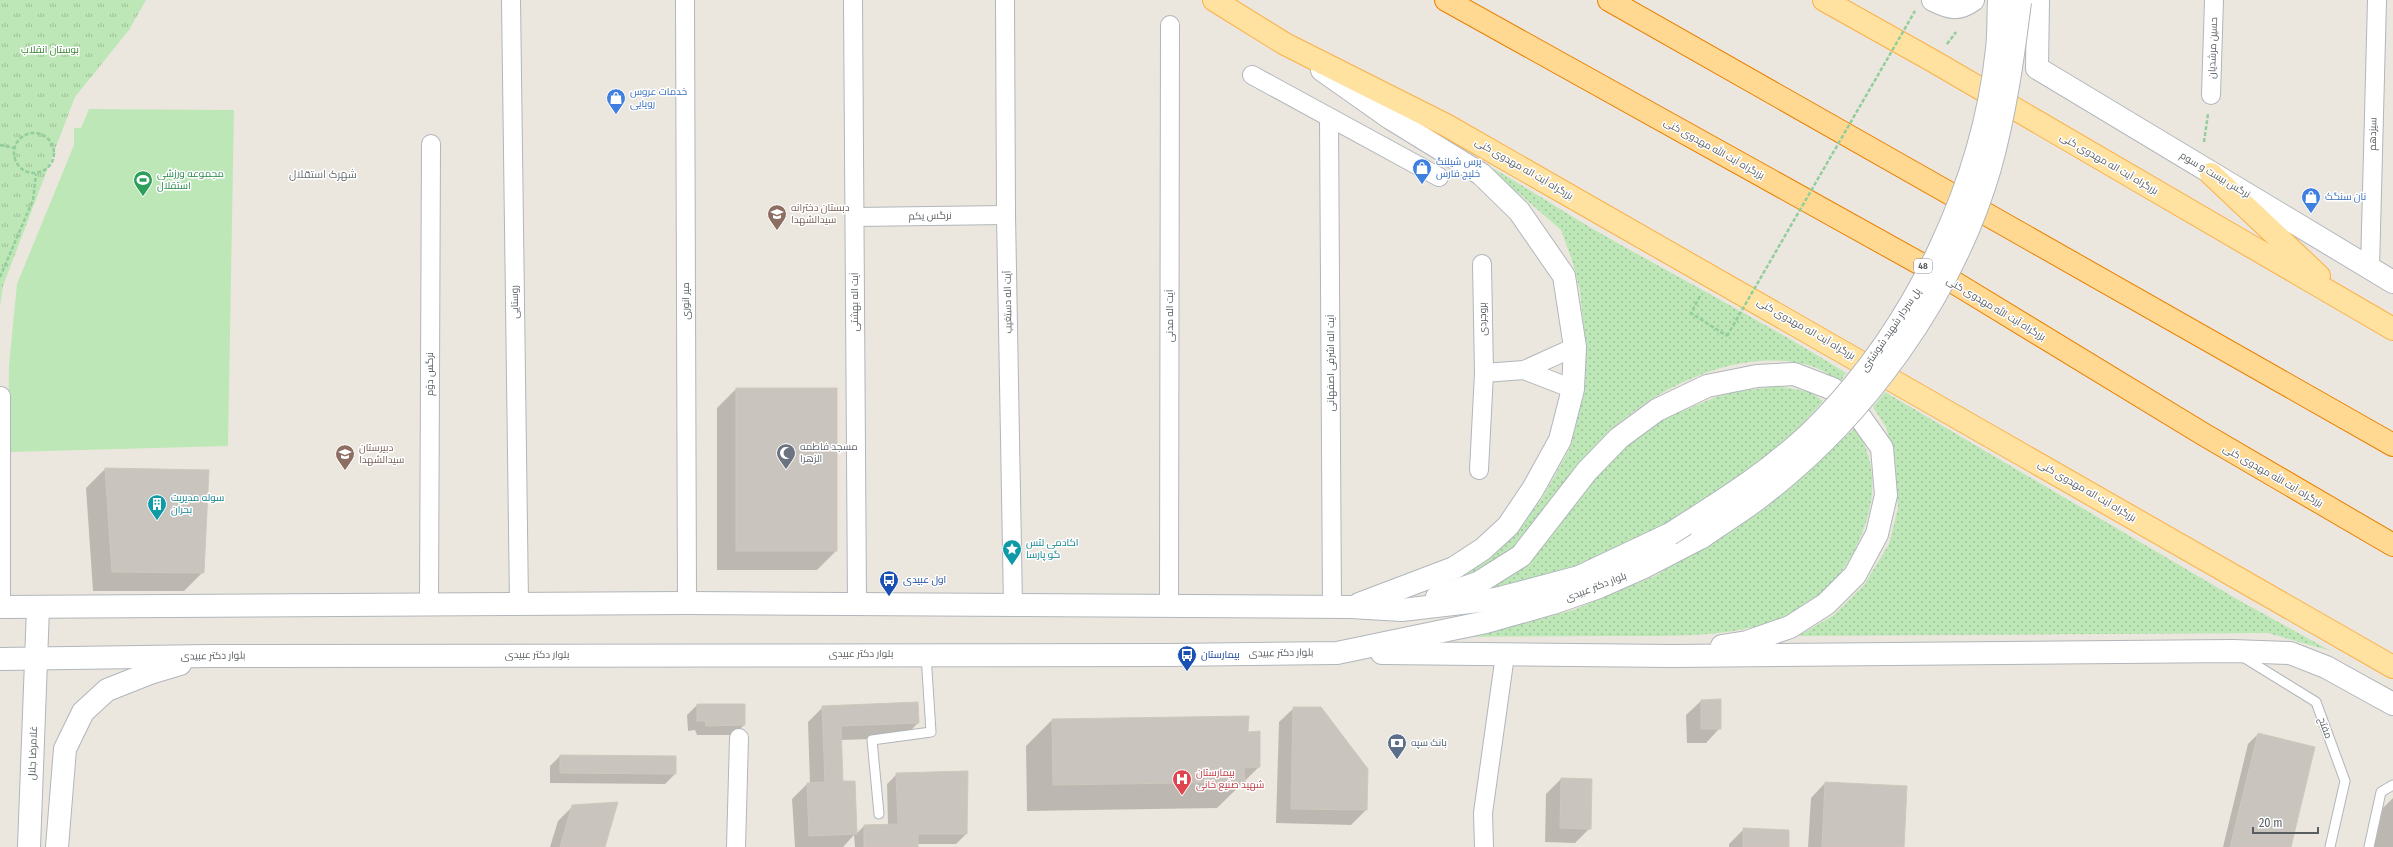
<svg xmlns="http://www.w3.org/2000/svg" width="2393" height="847" font-family="'Fira Sans Condensed',Cairo,sans-serif">
  <style>
    .grass { fill: url(#grass-dots) }
    .park { fill: url(#park-tufts) }
    .pitch { fill: #bee7b7 }
    .shadow { fill: #0003 }
    .building { fill: #c9c4bd; stroke: #d1c7bc }
    .lines { fill: none; stroke-linecap: round; stroke-linejoin: round }
    .service-casing { stroke: #b1b6bb; stroke-width: 11 }
    .minor-casing { stroke: #b1b6bb; stroke-width: 20 }
    .tertiary-casing { stroke: #b1b6bb; stroke-width: 24 }
    .secondary-casing { stroke: #b0b6bb; stroke-width: 24 }
    .primary-casing { stroke: #fcaf47; stroke-width: 24 }
    .trunk-casing { stroke: #ea7f00; stroke-width: 24 }
    .path { stroke: #92ce9b; stroke-width: 2.5; stroke-dasharray: 4 2; stroke-linecap: butt }
    .service { stroke: #fff; stroke-width: 9 }
    .minor { stroke: #fff; stroke-width: 18 }
    .tertiary { stroke: #fff; stroke-width: 22 }
    .secondary { stroke: #fff; stroke-width: 22 }
    .primary { stroke: #ffe2a0; stroke-width: 22 }
    .trunk { stroke: #ffd891; stroke-width: 22 }
    .secondary-bridge-casing { stroke: #b0b6bb; stroke-width: 24; stroke-linecap: butt }
    .path-bridge { stroke: #92ce9b; stroke-width: 2.5; stroke-dasharray: 4 2; stroke-linecap: butt }
    .secondary-bridge { stroke: #fff; stroke-width: 22 }
    .labels { text-anchor: middle; dominant-baseline: central; stroke-width: 3; stroke-linejoin: round; paint-order: stroke }
    .shield { fill: #fff; stroke: #898e90; stroke-width: 1 }
    .shield-label { font-size: 9px; font-weight: bold; fill: #575d61 }
    .street-label { font-size: 10px; fill: #575d61; stroke: #fff }
    .park-label { font-size: 10px; fill: #35832d; stroke: #fff }
    .shop-label { font-size: 10px; fill: #366cbe; stroke: #fff; text-anchor: start }
    .leisure-label { font-size: 10px; fill: #27864d; stroke: #fff; text-anchor: start }
    .education-label { font-size: 10px; fill: #785e54; stroke: #fff; text-anchor: start }
    .worship-label { font-size: 10px; fill: #5b616d; stroke: #fff; text-anchor: start }
    .culture-label { font-size: 10px; fill: #0d838f; stroke: #fff; text-anchor: start }
    .transit-label { font-size: 10px; fill: #164399; stroke: #fff; text-anchor: start }
    .service-label { font-size: 10px; fill: #4e5e75; stroke: #fff; text-anchor: start }
    .health-label { font-size: 10px; fill: #be3a42; stroke: #fff; text-anchor: start }
    .neighbourhood-label { font-size: 11px; fill: #686f73; stroke: #fff }
  </style>
  <defs>
    <pattern id="grass-dots" width="8" height="8" patternUnits="userSpaceOnUse"><rect width="8" height="8" fill="#bee7b7"/><path d="M2 2h.1M6 6h.1" fill="none" stroke="#9dbe98" stroke-width="1.8" stroke-linecap="round"/></pattern>
    <pattern id="park-tufts" width="24" height="20" patternUnits="userSpaceOnUse"><rect width="24" height="20" fill="#bee7b7"/><path d="M3 7l-1-3M5 7V3M7 7l1-3M15 17l-1-3M17 17v-4M19 17l1-3" fill="none" stroke="#9dbe98"/></pattern>
  </defs>
  <rect width="100%" height="100%" fill="#ece7de"/>
  <g class="grass">
    <path d="M 1462,152 C 1515,178 1563,213 1614,241 C 1692,285 1771,326 1846,373 L 1840,382 C 1831,376 1822,369 1811,366 C 1738,344 1647,391 1598,443 C 1564,480 1543,532 1500,562 C 1475,579 1438,587 1409,594 L 1496,552 L 1513,537 L 1543,497 L 1570,448 L 1585,390 L 1586,350 L 1580,291 L 1573,263 L 1561,230 L 1521,195 Z"/>
    <polygon points="1778,386 1810,392 1823,401 1799,428 1742,481 1689,515 1589,563 1550,575 1466,595 1560,519 1613,457 1647,430 1668,417 1716,397 1735,392"/>
    <polygon points="1885,392 2242,602 2331,651 2268,633 1798,636 1834,615 1864,585 1889,544 1898,508 1895,461 1886,427 1873,407"/>
    <path d="M 1856,427 C 1877,465 1877,496 1861,536 C 1816,646 1706,635 1608,636 C 1558,636 1507,637 1457,637 L 1519,625 L 1573,610 L 1655,576 L 1769,506 Z"/>
  </g>
  <polygon class="park" points="0,0 146,0 129,30 75,97 3,286 0,307"/>
  <polygon class="pitch" points="89,109 234,110 228,446 11,452 8,438 9,365 17,284 74,145 74,128 81,128"/>
  <g class="shadow">
    <polygon points="736,389 836,551 817,570 717,570 717,408"/>
    <polygon points="105,469 203,572 184,591 93,591 86,488"/>
    <polygon points="1720,700 1720,728 1706,743 1687,743 1686,715 1701,701"/>
    <polygon points="697,705 744,725 734,735 697,735 695,730 688,731 687,715"/>
    <polygon points="823,707 918,723 903,738 841,740 842,782 854,782 856,834 864,826 888,825 887,784 897,774 966,834 956,844 917,844 917,847 855,847 854,835 843,847 795,847 792,799 807,784 810,784 808,722"/>
    <polygon points="1294,708 1367,770 1366,810 1351,825 1276,823 1279,722"/>
    <polygon points="1052,720 1247,733 1259,767 1217,808 1027,811 1026,746"/>
    <polygon points="2258,734 2290,847 2223,847 2248,744"/>
    <polygon points="560,756 675,774 665,784 550,783 550,766"/>
    <polygon points="1561,779 1590,828 1575,843 1545,842 1546,794"/>
    <polygon points="1825,783 1903,847 1808,847 1811,798"/>
    <polygon points="2393,798 2393,847 2374,847 2383,808"/>
    <polygon points="573,806 604,847 550,847 558,821"/>
    <polygon points="1744,829 1788,847 1729,847 1729,844"/>
  </g>
  <g class="building">
    <rect x="736" y="388" width="101" height="163"/>
    <polygon points="105,468 209,470 204,573 112,572"/>
    <polygon points="1721,699 1721,729 1701,729 1701,700"/>
    <polygon points="918,702 919,723 841,726 843,781 855,781 857,834 809,836 807,783 825,782 822,706"/>
    <polygon points="697,704 745,704 745,725 706,726 705,721 697,721"/>
    <polygon points="1293,707 1321,707 1368,769 1367,810 1291,809"/>
    <polygon points="1249,716 1248,732 1260,731 1260,767 1244,768 1245,782 1053,785 1052,719"/>
    <polygon points="2258,733 2315,747 2291,847 2230,847"/>
    <polygon points="560,755 676,756 676,774 560,773"/>
    <polygon points="968,771 967,834 918,834 918,847 864,847 864,825 898,824 896,773"/>
    <polygon points="1561,778 1592,779 1591,829 1560,828"/>
    <polygon points="1825,782 1907,786 1904,847 1822,847"/>
    <polygon points="618,802 605,847 560,847 572,805"/>
    <polygon points="1743,828 1789,830 1789,847 1743,847"/>
  </g>
  <g class="lines">
    <g class="service-casing">
      <g id="service">
        <polyline points="2243,657 2316,702 2345,781 2330,847"/>
        <polyline points="879,814 872,740 931,732 926,655"/>
        <polyline points="2369,847 2381,792 2393,785"/>
      </g>
    </g>
    <g class="minor-casing">
      <g id="minor">
        <polyline points="511,0 519,604"/>
        <polyline points="685,0 687,603"/>
        <polyline points="853,0 857,604"/>
        <polyline points="1005,0 1006,215 1013,605"/>
        <polyline points="1252,75 1439,177"/>
        <polyline points="2211,95 2214,0"/>
        <polyline points="1329,118 1332,608"/>
        <polyline points="855,217 1006,215"/>
        <polyline points="2370,268 2377,0"/>
        <polyline points="1524,370 1573,389"/>
        <polyline points="1484,373 1524,370 1575,347"/>
        <polyline points="1479,470 1484,373 1482,264"/>
        <polyline points="429,605 431,144"/>
        <polyline points="1,607 1,396"/>
        <polyline points="1169,607 1170,25"/>
        <polyline points="736,847 739,738"/>
        <polyline points="1484,847 1483,813 1505,655"/>
      </g>
    </g>
    <g class="tertiary-casing">
      <g id="tertiary">
        <path d="M 1933,0 C 1949,8 1958,11 1973,0"/>
        <polyline points="2038,0 2037,68 2393,282"/>
      </g>
    </g>
    <g class="secondary-casing">
      <g id="secondary">
        <polyline points="1322,70 1390,118 1481,174 1519,211 1564,276 1575,347 1573,389 1560,440 1533,489 1508,526 1483,549 1454,568 1359,604"/>
        <polyline points="1437,597 1478,583 1521,556 1587,471 1619,438 1657,410 1707,386 1757,376 1794,374 1833,389 1850,403 1882,448 1886,495 1877,534 1855,575 1826,604 1790,627 1747,642 1722,646"/>
        <polyline points="0,607 687,603 1351,607 1402,610 1496,599 1579,577 1670,534"/>
        <polyline points="1382,653 1672,656 2233,651 2290,653 2326,667 2393,704"/>
        <polyline points="0,659 210,656 1168,655 1337,653 1486,622 1553,603 1599,587 1642,568 1702,537"/>
        <polyline points="29,847 38,608"/>
        <polyline points="57,847 65,749 83,712 107,690 150,673 180,664"/>
      </g>
    </g>
    <g class="primary-casing">
      <g id="primary">
        <polyline points="1214,0 1285,44 1446,125 2393,667"/>
        <polyline points="1824,0 1933,61 2393,329"/>
        <polyline points="2211,174 2319,276"/>
      </g>
    </g>
    <g class="trunk-casing">
      <g id="trunk">
        <polyline points="1446,0 1955,283 2203,434 2393,545"/>
        <polyline points="1609,0 2393,445"/>
      </g>
    </g>
    <g class="path">
      <polyline points="1947,44 1956,32"/>
      <circle cx="34" cy="153" r="20"/>
      <polyline points="2204,142 2208,114"/>
      <polyline points="0,145 14,148"/>
      <polyline points="0,277 33,200 36,174"/>
      <polyline points="1700,296 1691,313 1727,336"/>
    </g>
    <use href="#service" class="service"/>
    <use href="#minor" class="minor"/>
    <use href="#tertiary" class="tertiary"/>
    <use href="#secondary" class="secondary"/>
    <use href="#primary" class="primary"/>
    <use href="#trunk" class="trunk"/>
    <g class="secondary-bridge-casing">
      <g id="secondary-bridge">
        <path d="M 1670,534 C 1724,500 1779,466 1823,420 C 1916,323 1983,184 1997,49 C 1999,33 1998,16 1999,0"/>
        <path d="M 1702,537 C 1720,524 1739,513 1756,500 C 1862,421 1953,296 1990,168 C 2005,114 2013,58 2020,2"/>
      </g>
    </g>
    <polyline class="path-bridge" points="1727,336 1915,11"/>
    <use href="#secondary-bridge" class="secondary-bridge"/>
  </g>
  <defs>
    <g id="shop-pin" transform="scale(1)"><path d="M0 17L-7.5 6A9.5 9.5 0 1 1 7.5 6Z" fill="#3f7fe0" stroke="#fff"/><path d="M-5-2.5h2.3a2.7 3.5 0 0 1 5.4 0H5L5.5 6h-11ZM-1.5-2.5h3a1.5 2.3 0 0 0-3 0Z" fill="#fff"/></g>
    <g id="stadium-pin" transform="scale(1)"><path d="M0 17L-7.5 6A9.5 9.5 0 1 1 7.5 6Z" fill="#2e9e5b" stroke="#fff"/><path d="M0-5a6.5 5 0 1 0 0 10a6.5 5 0 1 0 0-10ZM-3.5-1.8h7v3.6h-7Z" fill="#fff"/></g>
    <g id="school-pin" transform="scale(1)"><path d="M0 17L-7.5 6A9.5 9.5 0 1 1 7.5 6Z" fill="#8d6e63" stroke="#fff"/><path d="M0-5L7-2L0 1L-7-2ZM-4 1L0 2.5L4 1V4Q0 6-4 4Z" fill="#fff"/></g>
    <g id="mosque-pin" transform="scale(1)"><path d="M0 17L-7.5 6A9.5 9.5 0 1 1 7.5 6Z" fill="#6b7280" stroke="#fff"/><path d="M3.5-4.9A6 6 0 1 0 3.5 4.9A5 5 0 1 1 3.5-4.9Z" fill="#fff"/></g>
    <g id="building-pin" transform="scale(1)"><path d="M0 17L-7.5 6A9.5 9.5 0 1 1 7.5 6Z" fill="#0f9aa8" stroke="#fff"/><path d="M-4-6H4V6H1V3H-1V6H-4ZM-2.5-4.3h1.7v1.8h-1.7ZM.8-4.3h1.7v1.8H.8ZM-2.5-1h1.7V.8h-1.7ZM.8-1h1.7V.8H.8Z" fill="#fff"/></g>
    <g id="sight-pin" transform="scale(1)"><path d="M0 17L-7.5 6A9.5 9.5 0 1 1 7.5 6Z" fill="#0f9aa8" stroke="#fff"/><path d="M0-6L1.8-2.2L6-1.7L2.9 1.2L3.7 5.4L0 3.3L-3.7 5.4L-2.9 1.2L-6-1.7L-1.8-2.2Z" fill="#fff"/></g>
    <g id="bus-pin" transform="scale(1)"><path d="M0 17L-7.5 6A9.5 9.5 0 1 1 7.5 6Z" fill="#1a4fb4" stroke="#fff"/><path d="M-5-6H5V4H4V6H2V4H-2V6H-4V4H-5ZM-3.5-4V0h7V-4ZM-3.5 1.2v1.5H-2V1.2ZM2 1.2v1.5H3.5V1.2Z" fill="#fff"/></g>
    <g id="bank-pin" transform="scale(1)"><path d="M0 17L-7.5 6A9.5 9.5 0 1 1 7.5 6Z" fill="#5c6f8a" stroke="#fff"/><path d="M-6-4H6V4H-6ZM0-2.3a2.3 2.3 0 1 0 0 4.6a2.3 2.3 0 1 0 0-4.6Z" fill="#fff"/></g>
    <g id="hospital-pin" transform="scale(1)"><path d="M0 17L-7.5 6A9.5 9.5 0 1 1 7.5 6Z" fill="#e0444e" stroke="#fff"/><path d="M-5-5h3v3.5h4V-5h3V5h-3V1.5h-4V5h-3Z" fill="#fff"/></g>
  </defs>
  <g fill-rule="evenodd">
    <use href="#shop-pin" x="616" y="98"/>
    <use href="#shop-pin" x="1422" y="168"/>
    <use href="#stadium-pin" x="143" y="180"/>
    <use href="#shop-pin" x="2311" y="197"/>
    <use href="#school-pin" x="777" y="214"/>
    <use href="#mosque-pin" x="786" y="453"/>
    <use href="#school-pin" x="345" y="454"/>
    <use href="#building-pin" x="157" y="504"/>
    <use href="#sight-pin" x="1012" y="549"/>
    <use href="#bus-pin" x="889" y="580"/>
    <use href="#bus-pin" x="1187" y="655"/>
    <use href="#bank-pin" x="1397" y="743"/>
    <use href="#hospital-pin" x="1182" y="779"/>
  </g>
  <g class="labels">
    <rect class="shield" x="1914" y="259" width="18" height="14" rx="3"/>
    <g class="shield-label">
      <text x="1923" y="266">48</text>
    </g>
    <g class="street-label">
      <text transform="translate(2213 48) rotate(-88)">حسین مرشدیان</text>
      <text transform="translate(2373 134) rotate(-89)">سیزدهم</text>
      <text transform="translate(1714 149) rotate(29)">بزرگراه آیت الله مهدوی کنی</text>
      <text transform="translate(2109 164) rotate(30)">بزرگراه آیت اله مهدوی کنی</text>
      <text transform="translate(1524 169) rotate(30)">بزرگراه آیت اله مهدوی کنی</text>
      <text transform="translate(2215 175) rotate(31)">نرگس بیست و سوم</text>
      <text transform="translate(930 216) rotate(-1)">نرگس یکم</text>
      <text transform="translate(686 301) rotate(-90)">میر انوری</text>
      <text transform="translate(515 302) rotate(-91)">روستایی</text>
      <text transform="translate(855 302) rotate(-90)">آیت اله بهشتی</text>
      <text transform="translate(1008 302) rotate(-91)">آیت اله دستغیب</text>
      <text transform="translate(1996 309) rotate(31)">بزرگراه آیت الله مهدوی کنی</text>
      <text transform="translate(1170 316) rotate(-90)">آیت اله مدنی</text>
      <text transform="translate(1483 319) rotate(-91)">بروجردی</text>
      <text transform="translate(1806 329) rotate(30)">بزرگراه آیت اله مهدوی کنی</text>
      <text transform="translate(1891 330) rotate(-56)">پل سردار شهید شوشتری</text>
      <text transform="translate(1331 363) rotate(-90)">آیت اله اشرفی اصفهانی</text>
      <text transform="translate(430 374) rotate(-90)">نرگس دوّم</text>
      <text transform="translate(2273 476) rotate(30)">بزرگراه آیت الله مهدوی کنی</text>
      <text transform="translate(2087 491) rotate(30)">بزرگراه آیت اله مهدوی کنی</text>
      <text transform="translate(1596 587) rotate(-21)">بلوار دکتر عبیدی</text>
      <text transform="translate(1281 653) rotate(-1)">بلوار دکتر عبیدی</text>
      <text x="861" y="654">بلوار دکتر عبیدی</text>
      <text x="537" y="655">بلوار دکتر عبیدی</text>
      <text transform="translate(213 656) rotate(-1)">بلوار دکتر عبیدی</text>
      <text transform="translate(2325 728) rotate(70)">مفتح</text>
      <text transform="translate(33 753) rotate(-88)">غلامرضا جلال</text>
    </g>
    <g class="park-label">
      <text x="50" y="50">بوستان انقلاب</text>
    </g>
    <g class="shop-label">
      <text x="630" y="92">خدمات عروس<tspan x="630" dy="12">رویایی</tspan></text>
      <text x="1436" y="162">پرس شیلنگ<tspan x="1436" dy="12">خلیج فارس</tspan></text>
      <text x="2325" y="197">نان سنگک</text>
    </g>
    <g class="leisure-label">
      <text x="157" y="174">مجموعه ورزشی<tspan x="157" dy="12">استقلال</tspan></text>
    </g>
    <g class="education-label">
      <text x="791" y="208">دبستان دخترانه<tspan x="791" dy="12">سیدالشهدا</tspan></text>
      <text x="359" y="448">دبیرستان<tspan x="359" dy="12">سیدالشهدا</tspan></text>
    </g>
    <g class="worship-label">
      <text x="800" y="447">مسجد فاطمه<tspan x="800" dy="12">الزهرا</tspan></text>
    </g>
    <g class="culture-label">
      <text x="171" y="498">سوله مدیریت<tspan x="171" dy="12">بحران</tspan></text>
      <text x="1026" y="543">اکادمی لتس<tspan x="1026" dy="12">گو پارسا</tspan></text>
    </g>
    <g class="transit-label">
      <text x="903" y="580">اول عبیدی</text>
      <text x="1201" y="655">بیمارستان</text>
    </g>
    <g class="service-label">
      <text x="1411" y="743">بانک سپه</text>
    </g>
    <g class="health-label">
      <text x="1196" y="773">بیمارستان<tspan x="1196" dy="12">شهید صنیع خانی</tspan></text>
    </g>
    <g class="neighbourhood-label">
      <text x="323" y="174">شهرک استقلال</text>
    </g>
  </g>
  <path d="M2253 827v6h65v-6" fill="none" stroke="#575d61" stroke-width="2"/>
  <text x="2259" y="827" font-size="12" fill="#575d61" stroke="#ffffff" stroke-width="3" paint-order="stroke">20 m</text>
</svg>
